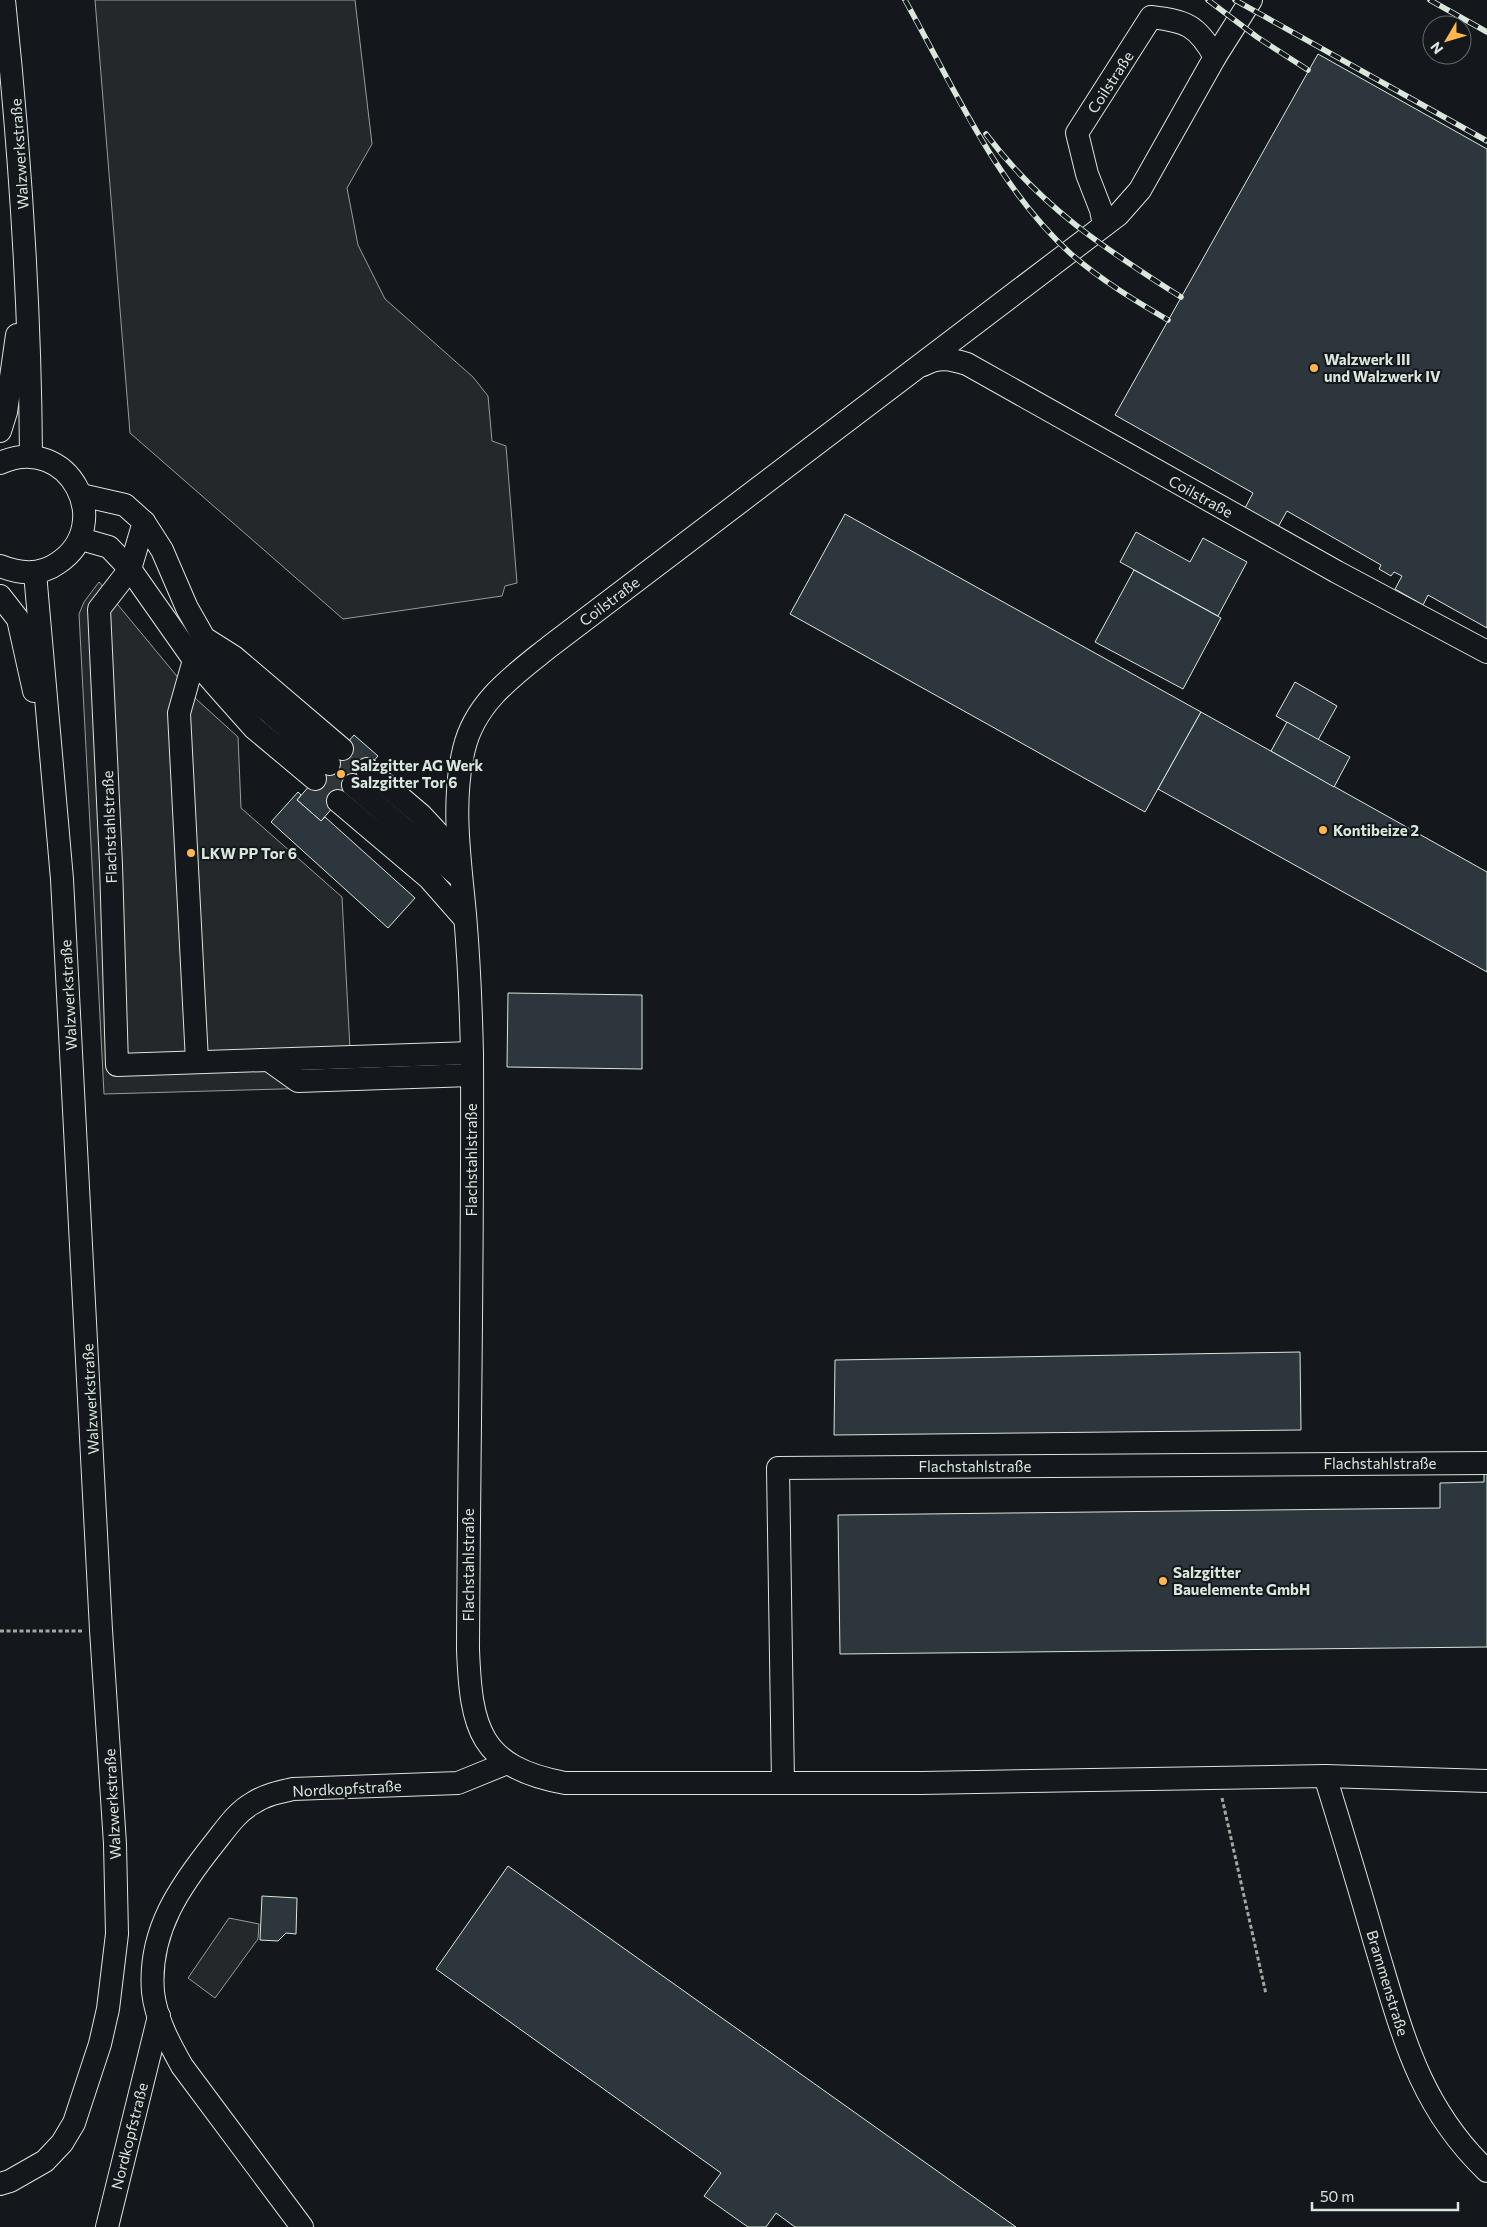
<svg xmlns="http://www.w3.org/2000/svg" width="1487" height="2227" font-family="Commissioner,sans-serif">
  <style>
    .parking { fill: #24282b; stroke: #939e99 }
    .building { fill: #2c363c; stroke: #d8e6dc }
    .lines { fill: none; stroke-linecap: round; stroke-linejoin: round }
    .minor-tunnel { stroke: #313739; stroke-width: 22; stroke-dasharray: 22 11; stroke-linecap: butt }
    .minor-casing { stroke: #d8e6dc; stroke-width: 24 }
    .path { stroke: #9da8a2; stroke-width: 3; stroke-dasharray: 4 2.5; stroke-linecap: butt }
    .minor { stroke: #14181c; stroke-width: 22 }
    .rail-casing { stroke: #d8e6dc; stroke-width: 5.5 }
    .rail { stroke: #14181c; stroke-width: 4; stroke-dasharray: 11; stroke-linecap: butt }
    .poi-dot { fill: #ffb74d; stroke: #14181c; stroke-width: 2 }
    .labels { text-anchor: middle; dominant-baseline: central; stroke-width: 4; stroke-linejoin: round; paint-order: stroke }
    .street-label { font-size: 15px; fill: #d8e6dc; stroke: #14181c }
    .poi-label { font-size: 15px; font-weight: bold; fill: #d8e6dc; stroke: #14181c; text-anchor: start }
  </style>
  <rect width="100%" height="100%" fill="#14181c"/>
  <g class="parking">
    <polygon points="95,0 355,0 372,144 347,188 358,245 385,299 473,377 488,396 492,441 506,446 517,583 505,586 502,596 343,619 130,433"/>
    <polygon points="99,582 195,698 238,737 241,808 342,897 352,1087 104,1094 79,614 84,602"/>
    <polygon points="229,1918 259,1924 258,1939 215,1998 188,1978"/>
  </g>
  <g class="building">
    <polygon points="1318,54 1487,149 1487,628 1428,595 1423,605 1395,589 1402,576 1394,572 1391,576 1379,569 1381,565 1287,511 1278,527 1245,508 1253,493 1115,415"/>
    <polygon points="845,514 1201,712 1145,812 790,614"/>
    <polygon points="1136,532 1190,562 1203,538 1247,562 1218,616 1120,562"/>
    <polygon points="1134,570 1221,618 1183,689 1095,642"/>
    <polygon points="1295,682 1337,706 1318,740 1276,716"/>
    <polygon points="1201,712 1487,872 1487,972 1158,789"/>
    <polygon points="1287,722 1350,757 1334,787 1271,751"/>
    <polygon points="354,735 378,756 321,821 297,800"/>
    <polygon points="298,792 301,795 297,800 321,821 325,817 415,898 388,928 271,822"/>
    <polygon points="508,993 642,995 642,1069 507,1067"/>
    <polygon points="1300,1352 1301,1430 834,1435 835,1360"/>
    <polygon points="1484,1465 1487,1465 1487,1647 840,1654 838,1515 1440,1508 1440,1483 1484,1482"/>
    <polygon points="508,1866 1016,2227 795,2227 776,2213 766,2227 748,2227 704,2196 721,2173 436,1969"/>
    <polygon points="262,1896 297,1898 296,1934 286,1933 278,1941 260,1940"/>
  </g>
  <g class="lines">
    <g class="minor-tunnel">
      <polyline points="342,749 367,769"/>
      <polyline points="329,764 353,785"/>
      <polyline points="315,779 338,801"/>
    </g>
    <g class="minor-casing">
      <g id="minor">
        <path d="M 4,0 C 20,152 30,304 31,456"/>
        <path d="M 1251,0 L 1215,57 L 1140,190 L 1118,215 L 549,647 C 514,675 475,702 464,749 C 451,803 460,860 465,914 C 469,961 471,1008 472,1055 C 473,1253 469,1451 468,1649 C 471,1728 479,1767 565,1783 L 921,1783 L 1325,1776 L 1487,1781"/>
        <path d="M 1104,225 L 1101,210 L 1087,174 L 1077,133 L 1151,17 C 1186,21 1197,25 1215,57"/>
        <path d="M 923,365 C 939,356 951,359 967,364 L 1337,572 L 1487,652"/>
        <polyline points="0,431 6,412 17,335"/>
        <path d="M 0,463 C 69,432 116,525 58,563 C 40,576 20,574 0,566"/>
        <polyline points="81,495 125,505 144,522 162,550 187,608 204,638 234,657 342,749"/>
        <polyline points="144,522 130,569 99,609 111,865 117,1065 472,1053"/>
        <polyline points="81,539 109,547 130,569 194,660 222,692 254,728 315,779"/>
        <polyline points="0,596 18,619 34,691"/>
        <polyline points="210,647 235,682 329,764"/>
        <polyline points="367,769 421,815 459,856"/>
        <polyline points="353,785 461,878"/>
        <polyline points="338,801 429,878 465,919"/>
        <polyline points="197,1061 179,713 194,660 204,638"/>
        <polyline points="270,1061 298,1081 471,1075"/>
        <path d="M 1325,1776 C 1342,1831 1359,1887 1375,1943 C 1402,2032 1418,2105 1487,2171"/>
        <polyline points="783,1783 778,1468 1487,1463"/>
        <polyline points="0,2184 10,2181 45,2161 62,2143 74,2123 100,2044 108,2009 117,1934 115,1844 101,1630 62,879 35,573"/>
        <polyline points="107,2227 159,2016"/>
        <path d="M 302,2227 L 182,2066 C 169,2043 156,2019 153,1992 C 148,1931 180,1886 216,1841 C 227,1827 238,1811 253,1803 C 265,1795 279,1792 293,1789 L 458,1783 L 507,1763"/>
      </g>
    </g>
    <g class="path">
      <polyline points="0,1631 82,1631"/>
      <polyline points="1222,1798 1266,1994"/>
    </g>
    <use href="#minor" class="minor"/>
    <g class="rail-casing">
      <g id="rail">
        <path d="M 905,0 C 953,86 997,187 1071,254 C 1101,280 1134,300 1168,320"/>
        <polyline points="1208,0 1257,37 1308,70"/>
        <polyline points="1235,0 1487,141"/>
        <polyline points="1430,0 1487,32"/>
        <path d="M 986,134 C 1041,207 1105,249 1181,297"/>
      </g>
    </g>
    <use href="#rail" class="rail"/>
  </g>
  <g class="poi-dot">
    <circle cx="1314" cy="368" r="5"/>
    <circle cx="341" cy="774" r="5"/>
    <circle cx="1323" cy="830" r="5"/>
    <circle cx="191" cy="853" r="5"/>
    <circle cx="1163" cy="1581" r="5"/>
  </g>
  <g class="labels">
    <g class="street-label">
      <text transform="translate(1110 82) rotate(-57)">Coilstraße</text>
      <text transform="translate(19 154) rotate(-94)">Walzwerkstraße</text>
      <text transform="translate(1201 496) rotate(29)">Coilstraße</text>
      <text transform="translate(609 601) rotate(-37)">Coilstraße</text>
      <text transform="translate(109 827) rotate(-92)">Flachstahlstraße</text>
      <text transform="translate(68 995) rotate(-93)">Walzwerkstraße</text>
      <text transform="translate(471 1160) rotate(-90)">Flachstahlstraße</text>
      <text transform="translate(90 1399) rotate(-93)">Walzwerkstraße</text>
      <text x="1380" y="1463">Flachstahlstraße</text>
      <text x="975" y="1466">Flachstahlstraße</text>
      <text transform="translate(468 1565) rotate(-90)">Flachstahlstraße</text>
      <text transform="translate(347 1788) rotate(-3)">Nordkopfstraße</text>
      <text transform="translate(112 1804) rotate(-93)">Walzwerkstraße</text>
      <text transform="translate(1388 1983) rotate(73)">Brammenstraße</text>
      <text transform="translate(129 2136) rotate(-76)">Nordkopfstraße</text>
    </g>
    <g class="poi-label">
      <text x="1324" y="359">Walzwerk III<tspan x="1324" dy="17">und Walzwerk IV</tspan></text>
      <text x="351" y="765">Salzgitter AG Werk<tspan x="351" dy="17">Salzgitter Tor 6</tspan></text>
      <text x="1333" y="830">Kontibeize 2</text>
      <text x="201" y="853">LKW PP Tor 6</text>
      <text x="1173" y="1572">Salzgitter<tspan x="1173" dy="17">Bauelemente GmbH</tspan></text>
    </g>
  </g>
  <g transform="translate(1447 40) rotate(232)"><circle r="24" fill="#14181c" stroke="#626a69"/>
  <path d="M0-4L9 19L0 12L-9 19Z" fill="#ffb74d"/>
  <text y="-8" font-size="14" font-weight="bold" text-anchor="middle" fill="#d8e6dc">N</text>
  </g>
  <path d="M1312 2202v8h146v-8" fill="none" stroke="#d8e6dc" stroke-width="2.5"/>
  <text x="1320" y="2202" font-size="15" fill="#d8e6dc" stroke="#14181c" stroke-width="4" paint-order="stroke">50 m</text>
</svg>
